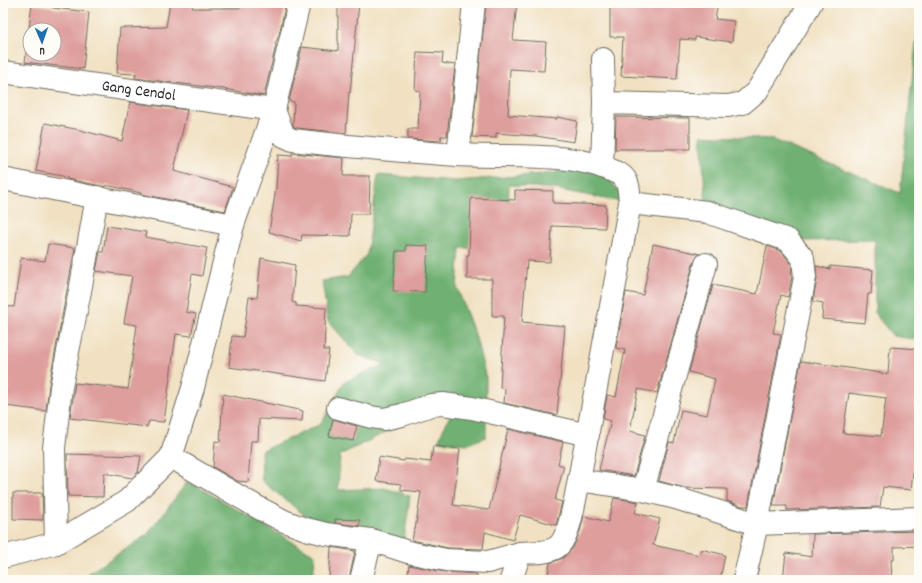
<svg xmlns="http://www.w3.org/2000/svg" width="922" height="583" font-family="Dekko,sans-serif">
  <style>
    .forest { fill: #6fb072; stroke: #4d6e4e }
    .building { fill: #de9e9c; fill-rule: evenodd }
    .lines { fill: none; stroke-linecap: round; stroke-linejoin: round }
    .minor-casing { stroke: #706b60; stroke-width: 24 }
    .minor { stroke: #fff; stroke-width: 22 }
    .labels { text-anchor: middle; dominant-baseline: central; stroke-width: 3; stroke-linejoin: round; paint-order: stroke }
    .street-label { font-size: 16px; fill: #2b2b2b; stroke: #fdfcf7 }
  </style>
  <rect width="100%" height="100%" fill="#fdfcf7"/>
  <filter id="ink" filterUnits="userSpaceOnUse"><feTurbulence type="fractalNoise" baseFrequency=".025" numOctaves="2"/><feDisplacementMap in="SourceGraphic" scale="8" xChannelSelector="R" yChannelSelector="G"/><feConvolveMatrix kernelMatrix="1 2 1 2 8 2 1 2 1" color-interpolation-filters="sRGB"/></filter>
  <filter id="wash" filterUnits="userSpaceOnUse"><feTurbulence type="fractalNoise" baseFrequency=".012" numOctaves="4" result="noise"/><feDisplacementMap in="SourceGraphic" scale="16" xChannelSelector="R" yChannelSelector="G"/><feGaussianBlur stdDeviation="0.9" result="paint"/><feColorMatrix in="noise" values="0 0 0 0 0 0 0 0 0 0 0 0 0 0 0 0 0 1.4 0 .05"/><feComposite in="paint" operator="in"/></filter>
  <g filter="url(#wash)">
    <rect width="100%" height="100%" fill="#f1e1c2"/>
    <g class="forest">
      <polygon points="919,30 919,340 893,336 875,314 875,240 794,241 706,205 701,135 771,139 900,193 917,34"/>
      <polygon points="570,160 598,168 630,203 606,199 555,189 509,185 507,249 460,248 457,287 476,338 486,378 486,437 468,444 438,441 453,409 434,408 340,455 338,490 385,488 410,496 404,541 328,534 262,481 261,451 321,424 344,382 385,364 358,355 328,321 322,281 348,277 367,254 378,175 456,181 555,173"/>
      <polygon points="188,481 315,555 313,580 88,580 89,573 147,535"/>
    </g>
    <g id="blocks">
      <g class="building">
        <polygon points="170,3 193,3 192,8 241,8 243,3 286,3 279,35 275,44 276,45 264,96 224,89 135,78 136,74 117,73 120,28 166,27"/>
        <polygon points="338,3 359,3 350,93 349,92 346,133 296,128 293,126 294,102 289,101 302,47 338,51"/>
        <polygon points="486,3 517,3 513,40 546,42 544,71 510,69 508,115 557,119 557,117 577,121 574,142 536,136 496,133 496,138 472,137"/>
        <polygon points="610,3 718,3 715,19 734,21 732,42 695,37 695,40 680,39 677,79 621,76 623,37 610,37"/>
        <path d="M 32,4 L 53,7 L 53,8 L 89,12 L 83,69 L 25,62 ZM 30,30 L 54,30 L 54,54 L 30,54 Z"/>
        <polygon points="417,52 443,53 442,63 455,65 447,136 441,136 441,141 408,139 408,129 418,129 420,91 415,90"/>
        <polygon points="130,102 187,110 174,171 233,187 225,211 141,194 141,193 106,185 106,187 67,179 67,177 36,171 45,123 80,130 122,141"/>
        <polygon points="616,117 690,118 690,149 615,149"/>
        <polygon points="292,153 344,158 343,176 370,176 369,214 351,214 350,236 302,235 301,241 269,232 276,188 278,155 292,156"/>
        <polygon points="515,190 553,191 553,203 606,205 605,228 552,226 550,262 527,261 522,322 565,326 557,415 504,403 505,389 500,388 504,316 492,316 492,279 467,279 467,255 469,255 471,198 515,200"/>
        <polygon points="107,226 146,232 145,237 207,248 202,276 192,274 186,312 196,314 191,336 176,334 164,422 149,421 147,427 70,418 75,383 128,389 137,325 124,323 132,276 96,271 100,252 103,252"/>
        <polygon points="48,244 75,248 49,385 46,411 5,406 6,390 3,390 3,306 14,307 21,258 45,261"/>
        <polygon points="653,244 700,254 694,261 657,393 638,389 630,431 645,435 634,476 599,470 611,421 603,419 607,395 616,397 625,350 616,348 626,292 643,295"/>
        <polygon points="406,245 428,246 425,292 393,291 396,251 406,251"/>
        <polygon points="767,246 781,251 791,263 792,276 788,297 781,295 773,333 781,334 748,506 742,506 727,501 727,489 685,488 659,481 669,442 674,443 681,410 707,415 715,379 689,372 713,285 757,294"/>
        <polygon points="261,258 295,265 292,302 296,303 296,306 326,308 324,350 329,350 325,381 229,367 232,336 243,337 249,297 257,298"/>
        <polygon points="816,266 830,269 830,266 873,270 871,294 868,294 865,323 822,319 823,303 813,301 817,279"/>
        <path d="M 890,347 L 919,349 L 919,462 L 914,462 L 911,490 L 883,487 L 880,507 L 787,510 L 787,506 L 773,506 L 801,361 L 888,374 ZM 849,393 L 886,398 L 881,436 L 843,433 Z"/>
        <polygon points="223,394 303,411 302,421 259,419 258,441 251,441 248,482 237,481 213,467 215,441 220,442"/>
        <polygon points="333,419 357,426 353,441 329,436"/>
        <polygon points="508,429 563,442 558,464 564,466 555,500 562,502 556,525 520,515 513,540 485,532 483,549 448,548 412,540 414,530 415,530 421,492 401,490 401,484 376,481 379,457 404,461 405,459 431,462 433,446 460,449 453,505 489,510"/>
        <polygon points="67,454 141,456 138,472 132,478 104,473 103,497 68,496"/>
        <polygon points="13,493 42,493 43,520 13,519"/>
        <polygon points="614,498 638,502 635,513 660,519 653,545 699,555 701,549 725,555 720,580 586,580 548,575 550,563 563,558 573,548 580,531 584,516 608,522"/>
        <polygon points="335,519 360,520 359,526 335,523"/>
        <polygon points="919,531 919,546 894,547 894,560 891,560 892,580 783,580 786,553 812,557 813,534"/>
        <polygon points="331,547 355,551 349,580 329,580"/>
        <polygon points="409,565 444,572 477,574 476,580 407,580"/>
      </g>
    </g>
  </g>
  <g filter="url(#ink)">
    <use href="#blocks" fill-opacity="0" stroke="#706b60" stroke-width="1"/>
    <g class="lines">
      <g class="minor-casing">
        <g id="minor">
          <polyline points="603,59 604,103"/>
          <path id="s1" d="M 3,72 L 274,110 L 284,136 L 293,140 C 348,147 402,151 457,155 C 506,158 578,150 621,175 C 630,181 629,194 630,203 L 579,480 L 643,490 L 676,498 L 757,524 L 744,580"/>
          <polyline points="458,155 474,3"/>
          <polyline points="602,167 604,103 728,106 743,103 757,91 811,3"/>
          <polyline points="3,179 233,225"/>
          <polyline points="630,203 707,212 788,240 803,258 805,277 757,524 919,518"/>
          <polyline points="338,408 371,417 384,419 402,415 431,405 443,404 472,408 588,435"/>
          <polyline points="171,457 259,508 284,521 306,529 326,534 371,540 408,552 446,560 488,562 520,553"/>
          <polyline points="643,490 706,264"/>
          <polyline points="56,543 54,448 61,387 81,286 97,197"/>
          <polyline points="3,557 56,543 127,501 171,457 193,388 233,225 274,110 299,3"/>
          <polyline points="361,580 371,540"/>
          <path d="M 511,580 L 520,553 C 531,552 547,554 557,547 C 570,538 575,497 579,480"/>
        </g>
      </g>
      <use href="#minor" class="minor"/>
    </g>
  </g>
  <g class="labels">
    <g class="street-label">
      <text stroke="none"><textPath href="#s1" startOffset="137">Gang Cendol</textPath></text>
    </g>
  </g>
  <rect width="922" height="583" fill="none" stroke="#fdfcf7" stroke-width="16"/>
  <g transform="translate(42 42) rotate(178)"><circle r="19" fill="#fdfcf7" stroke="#a9a8a5"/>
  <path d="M0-3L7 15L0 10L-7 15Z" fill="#1f6fb2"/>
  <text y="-6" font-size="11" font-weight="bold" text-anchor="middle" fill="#2b2b2b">U</text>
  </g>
</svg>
